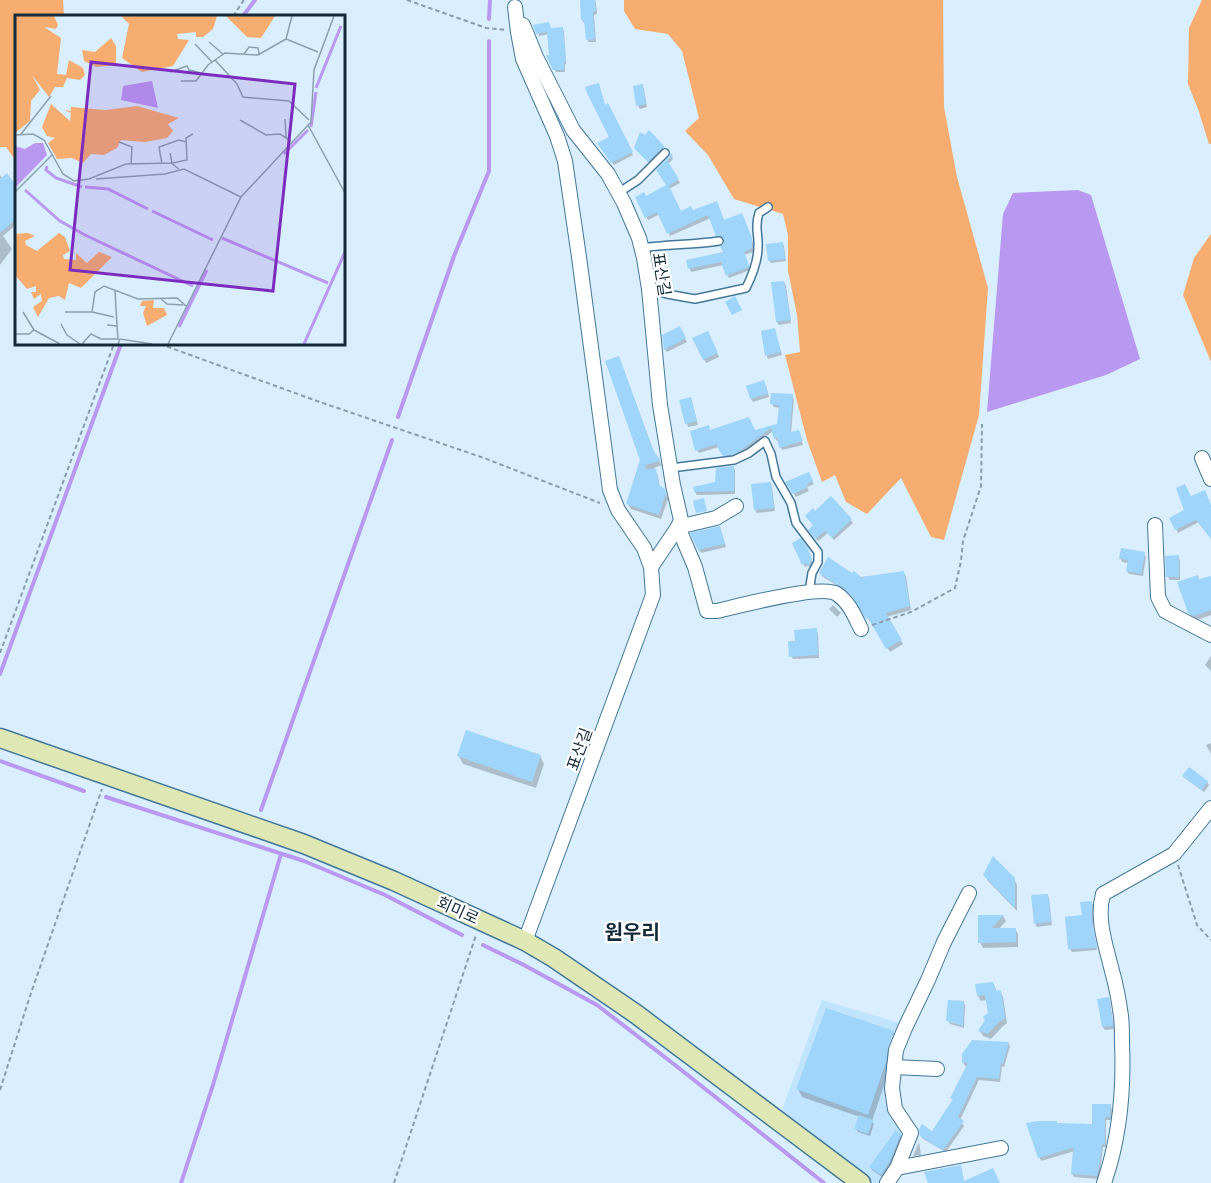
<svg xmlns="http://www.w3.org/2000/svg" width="1211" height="1183" font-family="Lora,'Noto Sans KR',serif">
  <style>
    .built { fill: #c0e4fe }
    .green { fill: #f6ad6f }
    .water { fill: #b998f1 }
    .shadow { fill: #0003; fill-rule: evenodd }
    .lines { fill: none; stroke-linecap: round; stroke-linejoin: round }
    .stream { stroke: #b998f1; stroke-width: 4 }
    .building { fill: #9fd4fb }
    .lane-casing { stroke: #44779a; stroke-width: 10 }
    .street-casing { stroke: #44779a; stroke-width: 16 }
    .secondary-casing { stroke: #44779a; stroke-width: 21 }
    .path { stroke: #899ead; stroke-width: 2; stroke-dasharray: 4.5 3; stroke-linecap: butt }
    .lane { stroke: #fff; stroke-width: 7 }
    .street { stroke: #fff; stroke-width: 14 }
    .secondary { stroke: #dfe7b4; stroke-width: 18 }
    .labels { text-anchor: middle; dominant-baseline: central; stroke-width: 4.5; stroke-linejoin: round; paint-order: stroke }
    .street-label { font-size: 16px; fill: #152a39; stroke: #fff }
    .quarter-label { font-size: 20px; font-weight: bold; fill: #152a39; stroke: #fff }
    .inset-river { fill: none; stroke: #b998f1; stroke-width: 3 }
    .inset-road { fill: none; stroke: #8ba0af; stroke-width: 1.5 }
    .view { fill: #7b2cbf; fill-opacity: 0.15; stroke: #7b2cbf; stroke-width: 3 }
    .inset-edge { fill: none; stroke: #152a39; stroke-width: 3 }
  </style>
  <rect width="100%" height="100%" fill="#d9eefe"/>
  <polygon class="built" points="822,1000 900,1023 884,1099 906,1132 890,1170 880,1183 874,1183 782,1110"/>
  <g class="green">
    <polygon points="0,0 63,0 64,16 16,16 16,161 6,147 0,147"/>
    <polygon points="624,0 943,0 944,107 957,177 988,288 979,415 944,540 931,537 901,478 867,514 846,502 835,475 822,482 807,440 785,355 800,352 797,315 788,271 788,235 783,214 734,199 708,155 685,131 699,118 682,51 668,34 635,29 624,11"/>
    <polygon points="1202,0 1211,0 1211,144 1209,144 1198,109 1188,84 1189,28"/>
    <polygon points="1211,234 1211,362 1183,295 1194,258"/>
  </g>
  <polygon class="water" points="1078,190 1091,195 1140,359 1106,375 987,412 1003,214 1013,193"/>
  <g class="shadow">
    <polygon points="595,0 596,3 597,14 594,15 596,42 589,42 587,39 586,23 584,23 582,20"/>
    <polygon points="562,29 564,31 566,64 565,64 565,72 556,72 547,56 550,56 549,34 539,36 538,33"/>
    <polygon points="599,85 605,106 609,108 633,155 614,165 599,144 611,137"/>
    <polygon points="642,86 644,89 647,107 640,109 638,106"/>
    <polygon points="649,133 665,151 651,164 638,151 645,137"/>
    <polygon points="671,156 673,159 668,164 680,183 669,189 681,213 693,212 716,203 724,222 743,218 753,243 753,252 744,255 750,270 729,278 723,265 691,272 687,261 725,253 726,243 724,238 719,238 711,218 670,236 660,214 648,220 637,197 646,197 668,186 658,170"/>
    <polygon points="0,175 3,179 7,176 16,187 16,225 3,236 12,249 0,265"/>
    <polygon points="782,243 784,246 786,261 771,263 769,260"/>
    <polygon points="784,282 786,286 791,323 779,325 777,322"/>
    <polygon points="679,328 687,342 667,352 665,349 664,336"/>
    <polygon points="774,329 782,355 768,359 767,356"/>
    <polygon points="707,333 719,357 706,363 694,339"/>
    <polygon points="619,358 655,455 662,465 654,468 658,476 660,488 664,490 668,499 661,519 631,509 628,504 642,459"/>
    <polygon points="766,385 769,397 753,402 751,399"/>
    <polygon points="792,396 794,399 791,433 800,435 803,445 782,450 779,441 777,441 775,438 773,431 742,454 734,457 726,458 719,447 699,453 697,450 710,431 755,431 779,425 780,408 774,407 772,404"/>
    <polygon points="691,399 698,425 688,427 681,402"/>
    <polygon points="733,467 735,470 735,494 697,495 695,492 717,483"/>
    <polygon points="809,474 814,484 807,487 809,491 796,497 788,483"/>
    <polygon points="770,483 772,487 775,511 757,513 755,510"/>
    <polygon points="1190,498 1211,507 1211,537 1199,522 1178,533 1171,518 1186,511"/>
    <polygon points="815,513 851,520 853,523 834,540 828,533 818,541 812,533 815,526"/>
    <polygon points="720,528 726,547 701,553 699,550"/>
    <polygon points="800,540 813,563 811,568 808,566 805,567 794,544"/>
    <polygon points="1144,554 1146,557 1143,576 1129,574 1127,571 1129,563 1122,562 1121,559"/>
    <polygon points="1178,557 1180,560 1180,580 1170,580 1168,577"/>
    <polygon points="903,572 906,576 911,610 887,617 903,644 890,652 872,622 870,622 860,605 852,595 823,577 820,573 861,579"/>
    <polygon points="1200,581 1211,581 1211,615 1197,620 1192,617 1189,612"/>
    <polygon points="833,605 841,613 837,617 829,609"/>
    <polygon points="816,630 818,633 819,658 793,659 791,656 796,642"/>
    <polygon points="1211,656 1211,671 1205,665"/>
    <polygon points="1211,743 1211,754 1206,745"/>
    <polygon points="459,756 540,756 544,764 536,788 463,764"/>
    <polygon points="1184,776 1207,782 1209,785 1204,792 1186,779"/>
    <polygon points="985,875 1014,879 1017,885 1017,911 988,881"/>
    <polygon points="1047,895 1049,898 1052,925 1037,927 1035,923"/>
    <polygon points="1091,902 1093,905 1093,928 1097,950 1072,952 1070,949"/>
    <polygon points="1003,916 1006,921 999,929 1015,929 1018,934 1018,947 983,948 980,942 980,917"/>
    <polygon points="993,983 997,992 1000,991 1003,997 1007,1023 1002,1027 991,1039 983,1036 980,1031 990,1014 987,1000 981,1001 978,996"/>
    <polygon points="1108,999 1110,1002 1114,1029 1105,1030 1103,1027 1099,1000"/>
    <polygon points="964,1002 965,1006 964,1028 950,1024 948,1020"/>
    <path d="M 893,1032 L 897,1040 L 889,1071 L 872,1121 L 874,1124 L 870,1136 L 858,1132 L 856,1129 L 860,1117 L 802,1097 L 798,1089 ZM 891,1035 L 894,1035 L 886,1054 Z"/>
    <polygon points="1008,1043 1010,1046 1004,1067 1002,1066 1000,1082 979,1080 960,1120 964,1126 946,1152 923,1139 921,1135 932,1133 954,1101 952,1098 968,1066 965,1066 963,1062"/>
    <polygon points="1110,1106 1112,1109 1111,1120 1106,1120 1106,1147 1103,1147 1100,1171 1098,1179 1074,1177 1072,1174 1075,1151 1041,1161 1028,1124 1094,1126"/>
    <polygon points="899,1134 901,1137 891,1164 882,1177 872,1170 871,1167"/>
    <polygon points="919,1142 921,1155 914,1156 913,1156"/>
  </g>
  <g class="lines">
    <g class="stream">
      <polyline points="243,16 255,0"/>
      <polyline points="489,19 490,0"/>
      <polyline points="398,417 454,256 489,171 489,41"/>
      <polyline points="0,674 121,344"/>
      <polyline points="0,761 84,791"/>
      <polyline points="106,797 304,861 385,895 462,935"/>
      <polyline points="261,810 392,440"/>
      <polyline points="483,945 522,964 597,1005 675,1065 824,1183"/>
      <polyline points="181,1183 213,1085 281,854"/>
    </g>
  </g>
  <g class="building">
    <polygon points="580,0 595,0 596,11 593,12 595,39 586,40 584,20 581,20"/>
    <polygon points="549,22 551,28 563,27 566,62 564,62 564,70 553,70 546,56 546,55 549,55 547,32 536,34 533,25"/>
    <polygon points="599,83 605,105 608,103 633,152 611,163 597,143 609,137 587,93 585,87"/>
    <polygon points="643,84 646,104 636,106 633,86"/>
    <polygon points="649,130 665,147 661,149 648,162 634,148 640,132 645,135"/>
    <polygon points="671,153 673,156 667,160 679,179 669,186 681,211 691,206 693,210 717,201 724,220 742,213 752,238 752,248 744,252 749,265 749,267 726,276 721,262 688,269 686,260 723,252 720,246 724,244 724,240 722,236 716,236 708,215 667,234 657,212 645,218 635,197 644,192 646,196 666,185 656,170 669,157"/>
    <polygon points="7,173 16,185 16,219 0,233 0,179"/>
    <polygon points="783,242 785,259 768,261 766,244"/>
    <polygon points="784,281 791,320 776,322 771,282"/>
    <polygon points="735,296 742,310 732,315 725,302"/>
    <polygon points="680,326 686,338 664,350 662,335"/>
    <polygon points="775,328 781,352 765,356 761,331"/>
    <polygon points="708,331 718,353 703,360 692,338"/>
    <polygon points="619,356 654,452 660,459 660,461 645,465 646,469 656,469 659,485 665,489 666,493 659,515 626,504 640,460 605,361"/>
    <polygon points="764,380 768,394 750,399 746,386"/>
    <polygon points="771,393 793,394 790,432 799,430 803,441 779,448 777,438 774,439 771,428 740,451 732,455 723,456 717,447 717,444 695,451 690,431 709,425 710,430 749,417 755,430 777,424 779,405 770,404"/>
    <polygon points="691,397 697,421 685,424 679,400"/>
    <polygon points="734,466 734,491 694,492 693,487 715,482 716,468"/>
    <polygon points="809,472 813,481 807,484 808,487 793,494 785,482"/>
    <polygon points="771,482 774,508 754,510 751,484"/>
    <polygon points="1185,484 1191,496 1205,490 1211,505 1211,539 1196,520 1175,530 1169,518 1184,510 1176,488"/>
    <polygon points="831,496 852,519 832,538 825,531 815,539 808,530 813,525 805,516 813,508 815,511"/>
    <polygon points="704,498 707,511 696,513 693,501"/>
    <polygon points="720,526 725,544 698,550 690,533"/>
    <polygon points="801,538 807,546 812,559 809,566 805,563 802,565 792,543"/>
    <polygon points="1121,548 1145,552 1141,574 1126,571 1128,560 1119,559"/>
    <polygon points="1179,555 1179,577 1166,577 1165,556"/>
    <polygon points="828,557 852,573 854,571 861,577 904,571 910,606 886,613 902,640 886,649 868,618 866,619 852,596 843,587 835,584 819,573"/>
    <polygon points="1198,575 1199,579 1211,576 1211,610 1194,616 1188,613 1177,582"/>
    <polygon points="817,628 818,655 789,657 788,641 795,641 794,630"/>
    <polygon points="466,730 541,755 532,782 457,756"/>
    <polygon points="1189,767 1208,781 1202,790 1182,776"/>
    <polygon points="993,856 1015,878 1015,908 983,875"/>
    <polygon points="1048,894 1051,922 1034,924 1031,895"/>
    <polygon points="1092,901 1092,923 1097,948 1068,949 1065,917 1082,915 1080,902"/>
    <polygon points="978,915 1004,915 992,928 1016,928 1016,942 978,943"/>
    <polygon points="993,982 996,991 1001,990 1005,1018 999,1022 988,1034 978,1031 985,1020 983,1017 988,1013 985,995 977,996 975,984"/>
    <polygon points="1109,997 1113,1026 1102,1027 1097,999"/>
    <polygon points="948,1000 964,1001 963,1026 946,1021"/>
    <polygon points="826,1008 894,1031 888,1047 886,1062 868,1115 796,1089"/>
    <polygon points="972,1040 1009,1042 1003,1064 1001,1063 999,1079 977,1077 958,1117 964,1121 943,1150 920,1136 919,1129 922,1124 932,1131 953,1099 950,1098 968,1063 962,1063 962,1054"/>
    <polygon points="1092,1104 1111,1104 1110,1117 1105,1117 1105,1144 1102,1144 1099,1167 1097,1176 1071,1174 1073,1148 1038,1158 1026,1123 1039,1121 1057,1121 1057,1123 1092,1124"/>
    <polygon points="859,1115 873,1120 868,1134 854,1129"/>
    <polygon points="896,1130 901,1134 890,1161 881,1175 869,1167"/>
    <polygon points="961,1165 964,1181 993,1168 1000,1183 928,1183 924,1172"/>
  </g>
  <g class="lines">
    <g class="lane-casing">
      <g id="lane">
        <polyline points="618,193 638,180 665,153"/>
        <path d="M 642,248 C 667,244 693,245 719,241"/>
        <path d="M 649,289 L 667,294 L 695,299 L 746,288 C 752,276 758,261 758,247 C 759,233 754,228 759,213 L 768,207"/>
        <polyline points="671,468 734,460 749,453 765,441 771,454 776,477 791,503 796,523 818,552 818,562 812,573 809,592"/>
      </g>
    </g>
    <g class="street-casing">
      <g id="street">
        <polyline points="515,7 518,32 523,59 557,136 565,161 579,257 610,490 618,510 644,548 651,567 653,595 525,941"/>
        <polyline points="523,25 536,57 573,130 608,174 624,203 639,238 644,258 649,289 660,405 673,485 681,520 678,527 651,567"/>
        <polyline points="1202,458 1211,479"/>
        <path d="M 736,506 L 716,518 L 678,527 L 695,567 L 707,611 L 717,611 C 738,606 822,584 837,594 C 850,603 855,617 861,629"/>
        <polyline points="1155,525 1158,597 1165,611 1211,635"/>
        <polyline points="894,1067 937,1069"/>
        <polyline points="897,1168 1001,1148"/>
        <polyline points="887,1183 897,1168 911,1133 895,1109 892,1088 896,1050 905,1028 928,980 944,942 969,893"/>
        <path d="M 1104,1183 C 1119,1140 1124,1089 1122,1043 C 1122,1034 1122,1024 1121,1016 C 1119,1001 1116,985 1112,971 C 1106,946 1096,919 1103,894 L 1174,854 L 1211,808"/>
      </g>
    </g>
    <g class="secondary-casing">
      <polyline id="secondary" points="0,738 304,844 394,881 525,941 554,958 636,1014 861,1183"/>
    </g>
    <g class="path">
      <polyline points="407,0 486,28 506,30"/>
      <polyline points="233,16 244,0"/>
      <polyline points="160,344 317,401 484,458 600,503"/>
      <polyline points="872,625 911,612 955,588 961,561 963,541 981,486 982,424"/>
      <polyline points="0,653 114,344"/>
      <polyline points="1178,865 1197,925 1211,940"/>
      <polyline points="0,1090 30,996 102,789"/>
      <polyline points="394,1183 476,935"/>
    </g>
    <use href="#lane" class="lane"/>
    <use href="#street" class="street"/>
    <use href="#secondary" class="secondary"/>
  </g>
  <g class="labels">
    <g class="street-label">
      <text transform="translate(662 274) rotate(81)">표산길</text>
      <text transform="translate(579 749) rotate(-70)">표산길</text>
      <text transform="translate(458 910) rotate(24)">회미로</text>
    </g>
    <g class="quarter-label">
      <text x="632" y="931">원우리</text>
    </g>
  </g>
  <g transform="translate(15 15)">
    <rect width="330" height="330" fill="#d9eefe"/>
    <path d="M 0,1 L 39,1 L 43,10 L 41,14 L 29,12 L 46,23 L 42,59 L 51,60 L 54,45 L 68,53 L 70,60 L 65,65 L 52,63 L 48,72 L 40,72 L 34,82 L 17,60 L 25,75 L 16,86 L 15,106 L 0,118 ZM 106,1 L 202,1 L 198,14 L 188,22 L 181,22 L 181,17 L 162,19 L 163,24 L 174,25 L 158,51 L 127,57 L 107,43 L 114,9 ZM 211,1 L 260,1 L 246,23 L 232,22 ZM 96,23 L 101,31 L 101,50 L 81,52 L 69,46 L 67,35 L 80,37 ZM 36,89 L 55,106 L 56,98 L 49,95 L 56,96 L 56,92 L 90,95 L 122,91 L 164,103 L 153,109 L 158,116 L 152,123 L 130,127 L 106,125 L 102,133 L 89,140 L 76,139 L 68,148 L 57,143 L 42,144 L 33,128 L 40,123 L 32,121 L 27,112 ZM 13,218 L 20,221 L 10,226 L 11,230 L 22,236 L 44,218 L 50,222 L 55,236 L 48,240 L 49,244 L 61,245 L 61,238 L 72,248 L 84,237 L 97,242 L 66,273 L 54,268 L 50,285 L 44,281 L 34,283 L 23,302 L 18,292 L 27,286 L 26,279 L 19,284 L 16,277 L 21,277 L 21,271 L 12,274 L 0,260 L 0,219 ZM 139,285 L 138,293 L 149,293 L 152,300 L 132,311 L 128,298 L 131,291 L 125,291 L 127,286 Z" fill="#f6ad6f"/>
    <path d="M 137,66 L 143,93 L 106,85 L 108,71 ZM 20,128 L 28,128 L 32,140 L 0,173 L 0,131 L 10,134 Z" fill="#b998f1"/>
    <path class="inset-river" d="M 301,73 L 326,11M 296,112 L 301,77M 269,139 L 293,115M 32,151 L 31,155 L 41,163 L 67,172M 70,172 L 93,174 L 133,194M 10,175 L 45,206 L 70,220 L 178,271M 137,196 L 198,225M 207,223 L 313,268M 164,312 L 192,255M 289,329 L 330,237"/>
    <path class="inset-road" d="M 277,1 L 271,24 L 303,37M 194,27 L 208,39M 180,29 L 197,47M 229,39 L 234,32 L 243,33 L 244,39M 200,45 L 222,69 L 228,82 L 274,86 L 294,105M 155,57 L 172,51 L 174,55 L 186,58M 166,66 L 181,66 L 193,50 L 210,38 L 243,40 L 271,24M 270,104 L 271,122M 225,105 L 251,120 L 265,119 L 276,126M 293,110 L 330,178M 6,119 L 36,81M 0,120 L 18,119 L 29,125 L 48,159 L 59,166 L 74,164 L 111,149 L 156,148 L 164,154M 104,127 L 117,132 L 116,149M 155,138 L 157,148 L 172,145 L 171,123 L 178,119M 147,149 L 144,132 L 164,125 L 171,127M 81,164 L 150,159 L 169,154 L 226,182M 0,177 L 37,140M 145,283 L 152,289 L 168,290M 8,297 L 19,315M 50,297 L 77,297 L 80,277 L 89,271 L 123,284 L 162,283 L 171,291M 77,297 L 99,302M 46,309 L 52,320 L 65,329M 92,310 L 102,311 L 100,276M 0,319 L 14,319 L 19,315 L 45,329M 67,329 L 76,319 L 86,324 L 103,324 L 102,311M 103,329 L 105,324 L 137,329M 153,329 L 226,182 L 296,107 L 299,55 L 319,1"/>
    <path class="view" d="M 76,47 L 280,69 L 258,276 L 55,255 Z"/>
    <rect width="330" height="330" class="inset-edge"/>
  </g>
</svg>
